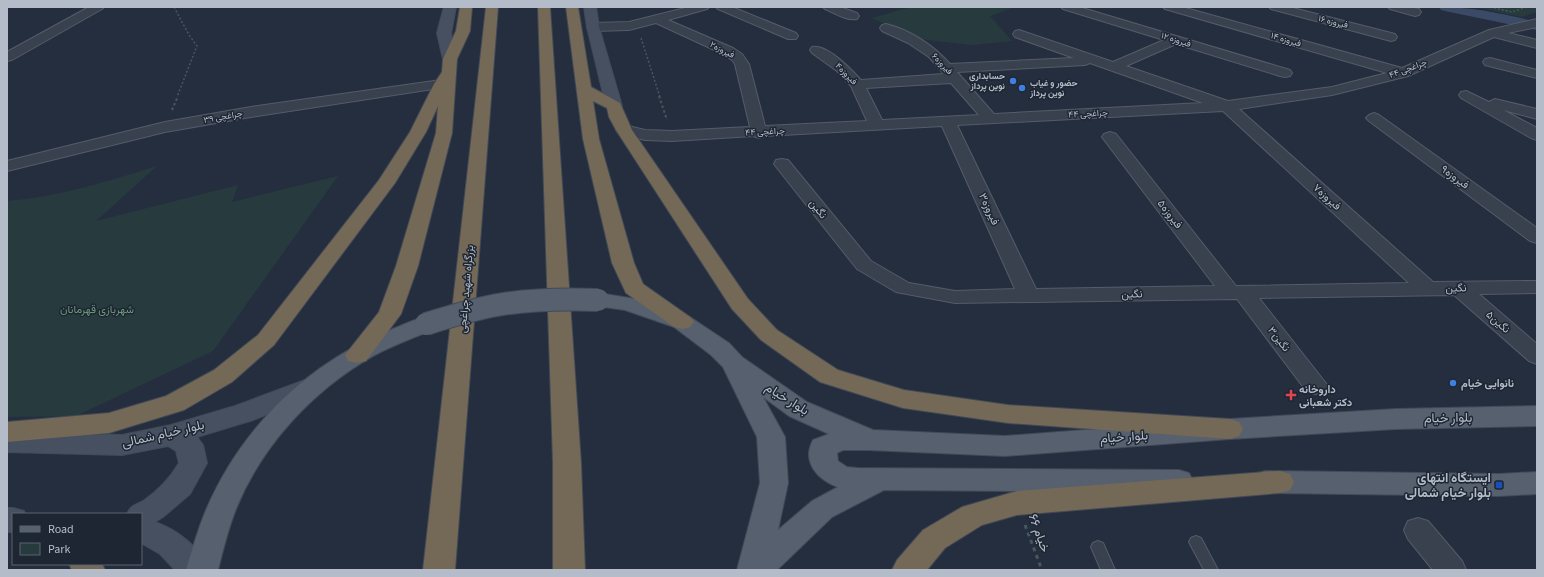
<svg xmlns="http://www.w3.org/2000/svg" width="1544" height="577" font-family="'Source Sans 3',Vazirmatn,sans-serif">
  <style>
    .green { fill: #273b3f }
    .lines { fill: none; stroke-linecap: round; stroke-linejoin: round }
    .canal { fill: #3b4b67; fill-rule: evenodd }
    .lane-casing { stroke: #545c69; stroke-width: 2 }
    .street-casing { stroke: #545c69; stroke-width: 2 }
    .secondary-casing { stroke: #424a57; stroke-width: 2 }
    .primary-casing { stroke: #424a57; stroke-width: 2 }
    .highway-casing { stroke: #414956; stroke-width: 2 }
    .path-far2 { stroke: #45585c; stroke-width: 1.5; stroke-dasharray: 2 2; stroke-linecap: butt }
    .path-far1 { stroke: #45585c; stroke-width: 2; stroke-dasharray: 2.5 2.5; stroke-linecap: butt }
    .path { stroke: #45585c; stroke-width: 3; stroke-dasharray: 4 4; stroke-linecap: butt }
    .lane { fill: #39414e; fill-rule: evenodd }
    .street { fill: #39414e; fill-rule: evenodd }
    .secondary { fill: #475061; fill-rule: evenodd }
    .primary { fill: #57606e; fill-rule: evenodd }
    .highway { fill: #746956; fill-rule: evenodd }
    .primary-bridge-casing { stroke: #424a57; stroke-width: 24; stroke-linecap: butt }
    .primary-bridge { stroke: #57606e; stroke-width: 22 }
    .shop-dot { fill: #3f7fe0; stroke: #1e2633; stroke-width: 1.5 }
    .health-dot { fill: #e0444e; stroke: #1e2633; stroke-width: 1.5 }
    .transit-dot { fill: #1a4fb4; stroke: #1e2633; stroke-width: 1.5 }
    .labels { text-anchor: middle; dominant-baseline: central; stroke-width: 3; stroke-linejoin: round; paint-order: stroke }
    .far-street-label { font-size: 9px; fill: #b5bcc9; stroke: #1e2633 }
    .far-poi-label { font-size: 9px; font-weight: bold; fill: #b5bcc9; stroke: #1e2633; text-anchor: end }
    .street-label { font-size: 11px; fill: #b5bcc9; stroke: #1e2633 }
    .park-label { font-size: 11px; fill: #6c9979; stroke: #1e2633 }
    .poi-label { font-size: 11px; font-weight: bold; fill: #b5bcc9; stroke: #1e2633; text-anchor: start }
    .near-street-label { font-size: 13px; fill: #b5bcc9; stroke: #1e2633 }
    .near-poi-label { font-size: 13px; font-weight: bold; fill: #b5bcc9; stroke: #1e2633; text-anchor: end }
  </style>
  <rect width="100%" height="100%" fill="#252e3e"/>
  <g class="green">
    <polygon points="911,7 1015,7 990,16 1012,41 973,45 918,39 872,18"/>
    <polygon points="1474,7 1537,7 1537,12 1522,17"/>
    <path d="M 157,166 L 96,221 L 238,185 L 232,202 L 338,176 L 213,351 L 76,416 L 7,417 L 7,201 C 59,197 108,181 157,166 Z"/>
  </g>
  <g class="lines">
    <path class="canal" d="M 1439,7 C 1473,7 1504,14 1537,22 L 1537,30 L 1445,11 L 1441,10 Z"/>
    <g class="lane-casing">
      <g id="lane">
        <polygon points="1196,536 1201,538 1218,570 1204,570 1189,542 1191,538"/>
        <polygon points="1098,541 1103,543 1115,570 1101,570 1091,547 1093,543"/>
      </g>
    </g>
    <g class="street-casing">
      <g id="street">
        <polygon points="89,7 104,7 102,9 12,60 7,61 7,52"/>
        <path d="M 689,7 L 709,7 L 707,9 L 668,20 L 733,48 L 742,54 L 749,64 L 765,126 L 867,121 L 851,86 L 837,71 L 812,53 L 810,50 L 812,47 C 827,44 851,69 861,80 L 944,74 L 929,57 L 908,43 L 882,31 L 880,28 L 882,25 L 886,24 C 910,30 933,45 950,64 L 1074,58 L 1015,37 L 1013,34 L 1015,31 L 1019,30 L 1113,62 L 1164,40 L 1063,9 L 1061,7 L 1079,7 L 1290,70 L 1292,73 L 1290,76 L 1285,77 L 1280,76 L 1176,44 L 1126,66 L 1228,101 L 1332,87 L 1387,73 L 1165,9 L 1163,7 L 1182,7 L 1402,68 L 1489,30 L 1537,19 L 1537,27 L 1508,33 L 1537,40 L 1537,48 L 1494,37 L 1408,76 L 1332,95 L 1239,109 L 1433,282 L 1537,281 L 1537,293 L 1479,294 L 1537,344 L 1537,364 L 1529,361 L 1454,295 L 1259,298 L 1328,386 L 1325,392 L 1316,394 L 1307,392 L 1237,299 L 955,303 L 896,292 L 857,269 L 774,164 L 776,160 L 782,159 L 788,160 L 871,261 L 909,283 L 955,291 L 1015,289 L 942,126 L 765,136 L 759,138 L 753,136 L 672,141 L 645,140 L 618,133 L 616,130 L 618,127 L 624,125 L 645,130 L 672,131 L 750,127 L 735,64 L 732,60 L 723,54 L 656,23 L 629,30 L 593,31 L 589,30 L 587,27 L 589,24 L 593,23 L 629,22 ZM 1090,63 L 1203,103 L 994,114 L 957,72 L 1085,65 ZM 951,83 L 979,115 L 882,120 L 866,88 ZM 1223,111 L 1409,283 L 1236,286 L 1116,134 L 1110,132 L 1104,134 L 1102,137 L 1215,286 L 1036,289 L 957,125 Z"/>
        <polygon points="716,7 732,7 796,33 798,36 796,39 788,39 718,9"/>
        <path d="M 823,7 L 840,7 L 857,13 L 859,16 L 857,19 C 847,21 834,13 825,9 Z"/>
        <polygon points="1269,7 1289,7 1395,34 1397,37 1395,40 1391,41 1271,9"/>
        <polygon points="1388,7 1409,7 1419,9 1421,12 1419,15 1415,16 1390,9"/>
        <polygon points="1490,58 1537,70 1537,78 1485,65 1483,62 1485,59"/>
        <polygon points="441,80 446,81 448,84 446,87 251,117 165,132 7,171 7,161 165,122 251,107"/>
        <polygon points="1466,91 1489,102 1495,99 1537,109 1537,119 1503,110 1537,128 1537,140 1531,138 1461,98 1459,95 1461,92"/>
        <polygon points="1374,113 1379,115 1537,228 1537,243 1530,241 1369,121 1366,118 1369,115"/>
        <polygon points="1418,518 1428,521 1462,561 1466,570 1433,570 1408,539 1404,530 1408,521"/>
      </g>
    </g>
    <g class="secondary-casing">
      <g id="secondary">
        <polygon points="444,7 456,7 451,33 457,59 455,62 450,63 445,62 443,59 437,33"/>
        <polygon points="584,7 596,7 599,27 622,106 620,109 614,111 608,109 606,106 587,27"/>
        <path d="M 313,377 L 322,380 L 326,386 L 322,392 L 253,420 L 197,437 L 203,445 L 207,463 L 190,494 L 163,517 L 155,522 C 178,530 200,548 211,570 L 175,570 L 160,554 L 141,543 L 141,514 L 127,514 C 132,504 134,506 143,501 C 158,491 170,478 179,463 L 176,451 L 168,446 L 122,455 L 7,452 L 7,432 L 122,435 L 171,425 L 235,406 Z"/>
        <polygon points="7,508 13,508 24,511 25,514 13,514 13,532 7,532"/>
      </g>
    </g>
    <g class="primary-casing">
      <g id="primary">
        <path d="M 598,293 L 636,299 L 690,317 L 729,343 L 742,357 L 807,402 L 873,430 L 1005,436 L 1230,419 L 1396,409 L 1537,406 L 1537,426 L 1396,429 L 1230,439 L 1005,456 L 868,450 L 843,450 L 837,453 L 838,461 L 847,467 L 857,468 L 1179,470 L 1189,473 L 1193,481 L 1189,489 L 1179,492 L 884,490 L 832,517 L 777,570 L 737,570 L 760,483 L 757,437 L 723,367 L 711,355 L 674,327 L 625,310 L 590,305 L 587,300 L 590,295 ZM 763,397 L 789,416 L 829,434 L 813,440 C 801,462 818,480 838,487 L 812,501 L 778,530 L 788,483 L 785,437 Z"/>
        <path d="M 426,317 L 434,319 L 438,324 L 434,329 C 414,338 393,345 373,356 C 313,390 262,445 236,509 C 228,529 223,550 218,570 L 186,570 C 192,550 198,529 206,510 C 242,426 310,361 395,328 C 405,324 415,319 426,317 Z"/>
        <polygon points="1265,471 1499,474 1537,472 1537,494 1499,496 1265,493 1255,490 1251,482 1255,474"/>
      </g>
    </g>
    <g class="highway-casing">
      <g id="highway">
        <polygon points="460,7 472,7 470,31 457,59 452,133 418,266 401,314 366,361 357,363 348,361 345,355 379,312 396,266 436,133 438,106 426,132 395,183 274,345 232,382 184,410 109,433 7,442 7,422 109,413 166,396 214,370 258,335 379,180 410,132 434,84 442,72 443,59 456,31"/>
        <polygon points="486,7 498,7 455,570 423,570"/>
        <polygon points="538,7 550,7 581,463 585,570 553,570 553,463"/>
        <polygon points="566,7 578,7 591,87 620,103 632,130 748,299 777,330 838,370 904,390 1008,405 1230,419 1239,422 1243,429 1239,436 1230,439 1008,423 903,408 820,382 761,340 732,309 616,130 609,117 607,108 593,101 599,139 634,263 643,284 690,317 694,322 690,327 682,329 674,327 626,293 612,263 583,139"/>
        <polygon points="1280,471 1290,474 1294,482 1290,490 1280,493 1017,515 982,525 945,548 927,570 892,570 897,560 923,530 962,507 1017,491"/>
        <polygon points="69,564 102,564 105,570 72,570"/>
      </g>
    </g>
    <g class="path-far2">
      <polyline points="174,7 189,35 197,46 177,97"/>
      <polyline points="1490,7 1512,12 1527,7"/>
      <polyline points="641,38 660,97"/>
    </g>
    <g class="path-far1">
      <polyline points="659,96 667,120"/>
      <polyline points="172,110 178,96"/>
    </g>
    <polyline class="path" points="1025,525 1042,570"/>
    <use href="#lane" class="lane"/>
    <use href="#street" class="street"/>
    <use href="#secondary" class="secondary"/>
    <use href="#primary" class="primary"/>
    <use href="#highway" class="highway"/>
    <g class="primary-bridge-casing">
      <path id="primary-bridge" d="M 426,324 C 451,316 477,308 503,304 C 535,299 566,299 598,300"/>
    </g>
    <use href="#primary-bridge" class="primary-bridge"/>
  </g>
  <g class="shop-dot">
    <circle cx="1013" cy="81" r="4"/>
    <circle cx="1022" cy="88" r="4"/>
    <circle cx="1453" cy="383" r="4"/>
  </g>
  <path class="health-dot" d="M1289 389h4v4h4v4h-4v4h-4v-4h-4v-4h4z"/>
  <rect class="transit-dot" x="1495" y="481" width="8" height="8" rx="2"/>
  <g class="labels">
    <g class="far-street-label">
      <text transform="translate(1333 22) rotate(14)">فیروزه ۱۶</text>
      <text transform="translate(1176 40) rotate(17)">فیروزه ۱۲</text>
      <text transform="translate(1286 40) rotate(16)">فیروزه ۱۴</text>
      <text transform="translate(722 50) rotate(27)">فیروزه۲</text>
      <text transform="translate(942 64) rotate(46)">فیروزه۶</text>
      <text transform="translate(1408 69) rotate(-20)">چراغچی ۴۴</text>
      <text transform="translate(846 74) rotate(45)">فیروزه۴</text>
      <text transform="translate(1088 114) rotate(-3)">چراغچی ۴۴</text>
      <text transform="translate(223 117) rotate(-10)">چراغچی ۳۹</text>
      <text transform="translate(765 132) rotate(-3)">چراغچی ۴۴</text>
    </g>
    <g class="far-poi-label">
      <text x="1005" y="76">حسابداری<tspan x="1005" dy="10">نوین پرداز</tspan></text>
      <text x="1030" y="83" text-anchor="start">حضور و غیاب<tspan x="1030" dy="10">نوین پرداز</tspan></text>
    </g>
    <g class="street-label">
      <text transform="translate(1455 177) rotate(36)">فیروزه۹</text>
      <text transform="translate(1327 197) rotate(42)">فیروزه۷</text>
      <text transform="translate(818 209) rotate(51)">نگین</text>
      <text transform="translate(989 209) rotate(65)">فیروزه۳</text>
      <text transform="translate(1170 214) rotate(52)">فیروزه۵</text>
      <text transform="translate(1456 288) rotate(-1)">نگین</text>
      <text transform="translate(466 289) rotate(-85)">بزرگراه شهید چراغچی</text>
      <text transform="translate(1132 294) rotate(-1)">نگین</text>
      <text transform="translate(1498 322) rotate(41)">نگین۵</text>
      <text transform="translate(1279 339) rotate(52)">نگین۳</text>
    </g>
    <g class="park-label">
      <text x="97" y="309">شهربازی قهرمانان</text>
    </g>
    <g class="poi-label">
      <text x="1461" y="383">نانوایی خیام</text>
      <text x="1299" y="389">داروخانه<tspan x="1299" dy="13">دکتر شعبانی</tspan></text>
    </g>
    <g class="near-street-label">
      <text transform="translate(787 399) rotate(32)">بلوار خیام</text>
      <text transform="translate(1448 418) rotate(-1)">بلوار خیام</text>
      <text transform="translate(163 434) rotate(-13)">بلوار خیام شمالی</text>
      <text transform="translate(1124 437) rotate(-4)">بلوار خیام</text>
      <text transform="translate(1039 533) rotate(70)">خیام ۶۶</text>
    </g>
    <g class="near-poi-label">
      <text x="1491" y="478">ایستگاه انتهای<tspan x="1491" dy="15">بلوار خیام شمالی</tspan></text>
    </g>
  </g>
  <rect width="1544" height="577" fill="none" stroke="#b5bcc9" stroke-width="16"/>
  <rect x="12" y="513" width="130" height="52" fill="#1e2633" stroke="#5a626f"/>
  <rect x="20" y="526" width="20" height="6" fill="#57606e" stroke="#5a626f"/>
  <text x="48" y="533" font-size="12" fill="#b5bcc9">Road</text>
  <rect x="20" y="543" width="20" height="12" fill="#273b3f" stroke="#5a626f"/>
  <text x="48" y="553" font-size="12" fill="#b5bcc9">Park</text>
</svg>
